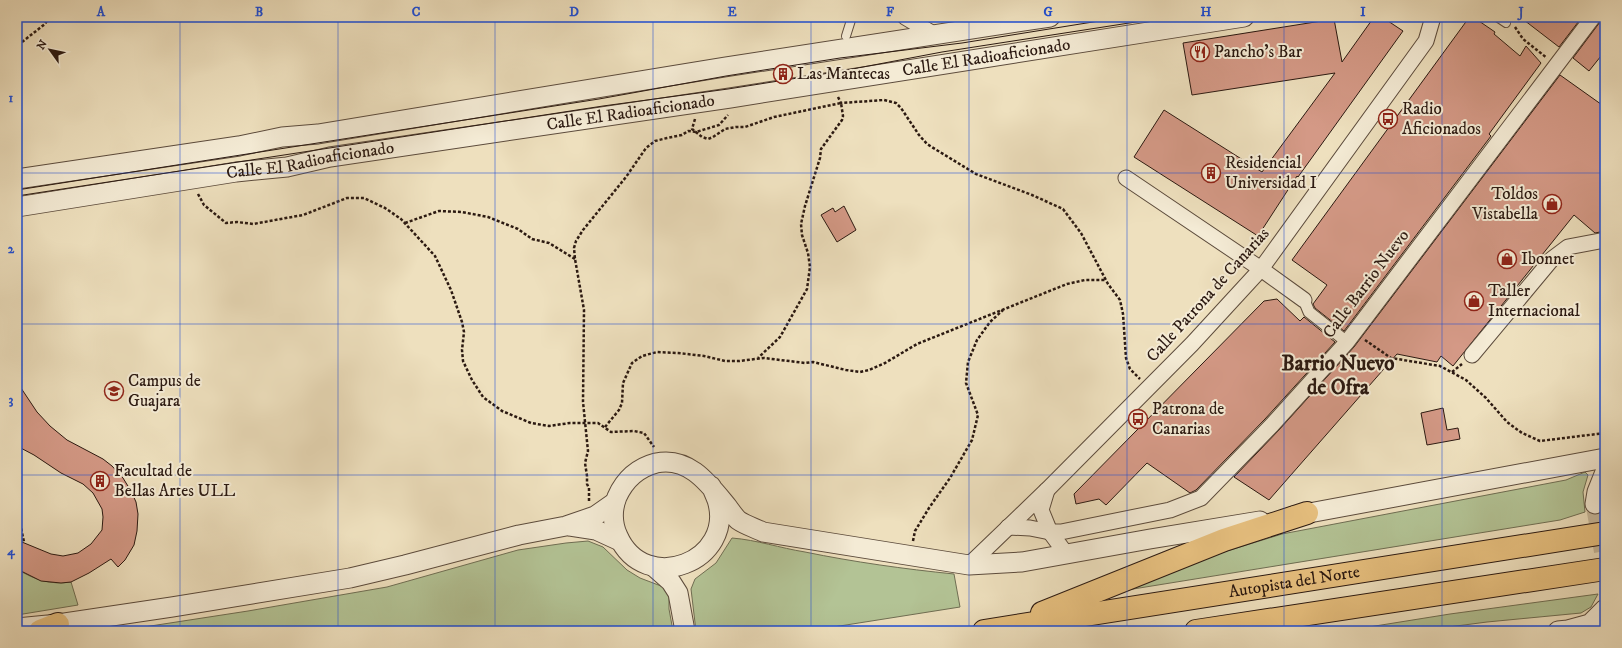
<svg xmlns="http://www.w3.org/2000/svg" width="1622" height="648" font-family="'IM FELL DW Pica',serif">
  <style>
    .green { fill: #b3c395; stroke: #6f6e53 }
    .building { fill: #d49986; stroke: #2b1911 }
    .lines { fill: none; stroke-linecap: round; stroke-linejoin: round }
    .tertiary-tunnel { stroke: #c7b89b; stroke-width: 19; stroke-dasharray: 19 10; stroke-linecap: butt }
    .service-casing { stroke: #5c4b3c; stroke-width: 10 }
    .pedestrian-casing { stroke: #5c4b3c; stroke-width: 13 }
    .minor-casing { stroke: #5c4b3c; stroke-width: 17 }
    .tertiary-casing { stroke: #5c4b3c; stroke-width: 21 }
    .motorway-casing { stroke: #2b1911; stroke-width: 24 }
    .path { stroke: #2b1911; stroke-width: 2.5; stroke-dasharray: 3 2; stroke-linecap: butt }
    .service { stroke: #f4ebd5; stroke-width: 8 }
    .pedestrian { stroke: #f4ebd5; stroke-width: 11 }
    .minor { stroke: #f4ebd5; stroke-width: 15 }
    .tertiary { stroke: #f4ebd5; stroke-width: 19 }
    .motorway { stroke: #e7c07f; stroke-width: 22 }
    .tram { stroke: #2b1911; stroke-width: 1 }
    .grid { fill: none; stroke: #1d4ed8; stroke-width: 1; stroke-opacity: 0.55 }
    .labels { text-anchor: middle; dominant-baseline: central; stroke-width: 4; stroke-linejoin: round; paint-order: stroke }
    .poi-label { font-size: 17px; fill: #2b1911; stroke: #f4ebd5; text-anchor: start }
    .street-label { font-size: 17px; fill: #2b1911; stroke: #f4ebd5 }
    .district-label { font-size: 21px; font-weight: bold; fill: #2b1911; stroke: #f4ebd5 }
    .neatline { fill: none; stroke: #1d4ed8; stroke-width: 1.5 }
    .grid-label { font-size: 13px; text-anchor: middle; font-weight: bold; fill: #1d4ed8 }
  </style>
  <rect width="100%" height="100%" fill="#eee0be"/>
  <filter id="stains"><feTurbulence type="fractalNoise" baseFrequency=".005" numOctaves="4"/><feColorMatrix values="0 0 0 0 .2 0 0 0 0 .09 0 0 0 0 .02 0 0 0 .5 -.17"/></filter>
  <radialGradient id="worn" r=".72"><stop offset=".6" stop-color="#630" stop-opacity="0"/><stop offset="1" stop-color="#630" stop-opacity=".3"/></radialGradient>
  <g class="green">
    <polygon points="1585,472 1588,475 1583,492 1585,512 1560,520 1127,590 1198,560 1282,534 1566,480"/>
    <path d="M 732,538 C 757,540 780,548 805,552 C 854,562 904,569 954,574 L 960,607 L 808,631 L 696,631 L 691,589 L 695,579 L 716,563 Z"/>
    <polygon points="588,541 603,547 627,570 640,578 661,586 669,594 669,609 673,631 118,631 248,611 387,587 518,550 566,543"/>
    <path d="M 17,569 C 35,580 50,585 71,582 L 78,605 L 17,615 Z"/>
    <polygon points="1598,594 1591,607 1581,613 1487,622 1418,631 1344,631 1450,614"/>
  </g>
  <g class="building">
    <polygon points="1374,17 1382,17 1403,31 1298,177 1297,176 1258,236 1134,157 1164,110 1262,172 1335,73 1192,95 1183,43 1334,19 1342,62"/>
    <polygon points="1520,17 1582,17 1559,47"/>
    <polygon points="1602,17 1605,17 1605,51 1589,71 1573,58 1600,22"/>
    <polygon points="1468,19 1476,19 1495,32 1494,34 1520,56 1526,46 1541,63 1489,134 1491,136 1344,331 1315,308 1313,304 1327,285 1292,260"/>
    <polygon points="1560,75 1605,107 1605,231 1595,233 1574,215 1453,366 1441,356 1437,362 1397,354 1269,500 1234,477 1278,431 1354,347"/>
    <polygon points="844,206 856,230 837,242 821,215 833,208 835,212"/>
    <polygon points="1277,299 1300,321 1304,317 1335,342 1265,419 1196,490 1190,493 1147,463 1106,505 1099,499 1076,504 1074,494 1264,301"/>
    <polygon points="17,382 37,412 50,426 67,440 103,459 112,466 123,478 131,491 136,502 138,514 137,531 134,545 125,560 118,567 111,559 89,573 71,582 61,583 41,581 17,569 17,540 51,554 63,556 78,553 91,544 102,530 103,517 102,509 93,493 83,484 61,473 34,455 17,446"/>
    <polygon points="1443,408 1447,430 1458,428 1460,439 1427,445 1421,413"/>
  </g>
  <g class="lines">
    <polyline class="tertiary-tunnel" points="1595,504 1605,560"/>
    <g class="service-casing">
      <g id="service">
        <polyline points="1497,17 1506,23"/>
        <polyline points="846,36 852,17"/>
      </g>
    </g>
    <g class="pedestrian-casing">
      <polyline id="pedestrian" points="1304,300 1309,312 1347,342"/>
    </g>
    <g class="minor-casing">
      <g id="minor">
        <polyline points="905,17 935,35"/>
        <polyline points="1126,178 1261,269 1304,300"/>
        <polyline points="1472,355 1552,259 1568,247 1605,240"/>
        <polyline points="1047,490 1041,510 1050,532 1067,555"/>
        <polyline points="1008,527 1030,528 1050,532 1061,532 1170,510 1201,498 1272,425 1347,342 1593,17"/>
        <polyline points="969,565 1047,490 1192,344 1261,269 1426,41 1433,17"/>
      </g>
    </g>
    <g class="tertiary-casing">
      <g id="tertiary">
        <polyline points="17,179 239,146 282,137 318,134 725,67 1050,17"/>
        <path id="s1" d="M 17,207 L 236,172 L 287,167 L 330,157 L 730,98 L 1244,17"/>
        <path d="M 711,486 C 713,490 715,495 717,500 C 736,561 645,597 618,536 C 612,524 612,509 617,497 C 625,479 637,468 656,463 C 689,456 709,484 727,506 C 730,510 734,516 738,520 C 745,525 755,528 763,532 L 969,565 L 1022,562 L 1150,539 L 1260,521"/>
        <polyline points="1595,504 1597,492 1605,472"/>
        <polyline points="1293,516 1605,458"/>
        <polyline points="570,526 596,530 620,541"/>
        <polyline points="654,567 671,582 678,593 685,631"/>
        <polyline points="17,628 58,624 172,607 350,578 405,565 519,535 566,526 595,516 615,502"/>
        <polyline points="1558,631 1568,630 1590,624 1605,609"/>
      </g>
    </g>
    <g class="motorway-casing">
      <g id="motorway">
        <polyline points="1042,613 1224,540 1307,513"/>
        <polyline points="40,631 58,624"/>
        <path id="s2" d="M 984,631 L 1605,533"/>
        <polyline points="1196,631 1605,569"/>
      </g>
    </g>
    <g class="path">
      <polyline points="1515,27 1523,39 1547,58"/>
      <polyline points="17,42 22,42 45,24 49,17"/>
      <polyline points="838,97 841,103 884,100 896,103 901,108 919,135 927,144 935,149 976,174 1032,195 1063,209 1081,233 1108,284 1120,300 1123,314 1126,358 1130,369 1140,379"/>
      <polyline points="695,119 692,129 702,137 708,139 713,137 725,129 736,127 745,127 774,117 841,103 843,116 842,120 821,149 820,158 805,206 801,224 802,235 808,253 810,267 807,289 780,337 758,358"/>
      <polyline points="198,194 204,205 226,223 237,222 253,224 303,215 347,198 364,198 385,208 401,219 435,256 451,290 462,322 464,332 462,350 463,361 472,380 483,397 502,411 531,423 549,426 570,423 598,423 611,432 634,431 644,433 654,447"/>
      <polyline points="405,223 439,211 462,212 488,217 518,229 532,239 549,243 575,259"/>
      <polyline points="1365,340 1391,358 1440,366 1466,380 1486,398 1507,422 1522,433 1540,441 1605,433"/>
      <polyline points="1452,372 1462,364"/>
      <polyline points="605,427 619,410 622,403 623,383 632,363 642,356 657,352 678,353 704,356 725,361 739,361 764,358 805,363 813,362 846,370 860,372 869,370 885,363 917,344 1067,284 1085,280 1105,280"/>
      <polyline points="589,501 589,488 587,484 587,476 585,463 588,451 583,402 584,310 575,259 574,248 576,241 583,230 626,177 646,148 655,141 667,138 682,135 688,131 696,132 719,125 728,115"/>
      <polyline points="17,509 24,542"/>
      <polyline points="913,541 915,531 929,508 950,478 972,440 978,415 966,383 968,362 977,340 990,322 1003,310"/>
    </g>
    <use href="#service" class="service"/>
    <use href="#pedestrian" class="pedestrian"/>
    <use href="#minor" class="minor"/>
    <use href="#tertiary" class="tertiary"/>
    <use href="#motorway" class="motorway"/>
    <g class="tram">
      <polyline points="17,190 599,99 726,76 840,58 962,43 1124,17"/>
      <polyline points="17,196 603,106 728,89 842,71 942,52 1168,17"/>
    </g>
  </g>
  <path class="grid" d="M 180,17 L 180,631M 338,17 L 338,631M 495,17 L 495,631M 653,17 L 653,631M 811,17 L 811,631M 969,17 L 969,631M 1127,17 L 1127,631M 1284,17 L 1284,631M 1442,17 L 1442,631M 17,173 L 1605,173M 17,324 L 1605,324M 17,475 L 1605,475"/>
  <defs>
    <g id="restaurant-ring" transform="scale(1)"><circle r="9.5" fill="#f4ebd5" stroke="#8f2418" stroke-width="1.5"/><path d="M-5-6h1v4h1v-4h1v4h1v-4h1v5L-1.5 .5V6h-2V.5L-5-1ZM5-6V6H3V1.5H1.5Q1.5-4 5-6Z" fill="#8f2418"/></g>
    <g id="building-ring" transform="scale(1)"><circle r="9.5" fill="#f4ebd5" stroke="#8f2418" stroke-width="1.5"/><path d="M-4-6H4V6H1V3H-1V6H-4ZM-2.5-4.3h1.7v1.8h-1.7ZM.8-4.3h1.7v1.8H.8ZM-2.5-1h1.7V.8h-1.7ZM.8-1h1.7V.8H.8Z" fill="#8f2418"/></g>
    <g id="bus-ring" transform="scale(1)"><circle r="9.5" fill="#f4ebd5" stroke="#8f2418" stroke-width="1.5"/><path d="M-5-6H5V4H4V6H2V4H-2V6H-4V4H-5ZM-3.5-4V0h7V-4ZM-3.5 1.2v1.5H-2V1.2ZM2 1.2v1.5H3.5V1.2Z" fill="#8f2418"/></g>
    <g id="shop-ring" transform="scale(1)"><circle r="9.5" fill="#f4ebd5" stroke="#8f2418" stroke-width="1.5"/><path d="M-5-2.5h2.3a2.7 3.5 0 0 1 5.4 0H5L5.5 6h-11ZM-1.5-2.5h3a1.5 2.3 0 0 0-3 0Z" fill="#8f2418"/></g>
    <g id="university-ring" transform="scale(1)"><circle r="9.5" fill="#f4ebd5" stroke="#8f2418" stroke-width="1.5"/><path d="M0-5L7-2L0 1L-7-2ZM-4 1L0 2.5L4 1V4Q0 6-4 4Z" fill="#8f2418"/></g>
  </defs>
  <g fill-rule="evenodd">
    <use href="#restaurant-ring" x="1200" y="52"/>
    <use href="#building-ring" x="783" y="74"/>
    <use href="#bus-ring" x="1388" y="119"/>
    <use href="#building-ring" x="1211" y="173"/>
    <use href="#shop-ring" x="1552" y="204"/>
    <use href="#shop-ring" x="1507" y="259"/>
    <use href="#shop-ring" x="1474" y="301"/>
    <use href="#university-ring" x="114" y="391"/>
    <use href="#bus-ring" x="1138" y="419"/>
    <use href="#building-ring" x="100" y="481"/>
  </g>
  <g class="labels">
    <g class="poi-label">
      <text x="1214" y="52">Pancho's Bar</text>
      <text x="797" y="74">Las Mantecas</text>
      <text x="1402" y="109">Radio<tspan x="1402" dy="20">Aficionados</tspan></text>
      <text x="1225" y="163">Residencial<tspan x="1225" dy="20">Universidad I</tspan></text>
      <text x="1538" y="194" text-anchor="end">Toldos<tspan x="1538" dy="20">Vistabella</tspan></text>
      <text x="1521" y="259">Ibonnet</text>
      <text x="1488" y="291">Taller<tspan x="1488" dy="20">Internacional</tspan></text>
      <text x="128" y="381">Campus de<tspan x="128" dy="20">Guajara</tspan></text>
      <text x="1152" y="409">Patrona de<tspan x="1152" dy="20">Canarias</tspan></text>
      <text x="114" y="471">Facultad de<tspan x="114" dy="20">Bellas Artes ULL</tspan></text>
    </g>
    <g class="street-label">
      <text stroke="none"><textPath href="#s1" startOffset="981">Calle El Radioaficionado</textPath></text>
      <text stroke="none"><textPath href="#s1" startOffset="621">Calle El Radioaficionado</textPath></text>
      <text stroke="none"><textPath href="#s1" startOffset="297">Calle El Radioaficionado</textPath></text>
      <text transform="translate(1366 284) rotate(-53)">Calle Barrio Nuevo</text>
      <text transform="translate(1208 295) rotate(-48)">Calle Patrona de Canarias</text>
      <text stroke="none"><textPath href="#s2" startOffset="314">Autopista del Norte</textPath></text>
    </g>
    <g class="district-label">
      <text x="1338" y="364">Barrio Nuevo<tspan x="1338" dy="24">de Ofra</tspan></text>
    </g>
  </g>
  <rect width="1622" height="648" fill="none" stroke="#eee0be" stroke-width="44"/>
  <g transform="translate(50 50) rotate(303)" stroke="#f4ebd5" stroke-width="3" paint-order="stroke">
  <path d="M0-3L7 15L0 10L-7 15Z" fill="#2b1911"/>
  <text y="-6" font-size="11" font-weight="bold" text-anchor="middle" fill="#2b1911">N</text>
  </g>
  <rect x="22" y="22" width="1578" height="604" class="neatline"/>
  <g class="grid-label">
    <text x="101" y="16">A</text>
    <text x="259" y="16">B</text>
    <text x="416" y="16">C</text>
    <text x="574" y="16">D</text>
    <text x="732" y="16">E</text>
    <text x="890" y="16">F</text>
    <text x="1048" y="16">G</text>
    <text x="1206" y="16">H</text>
    <text x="1363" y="16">I</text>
    <text x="1521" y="16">J</text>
    <text x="11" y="102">1</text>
    <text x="11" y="253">2</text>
    <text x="11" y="404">3</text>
    <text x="11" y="555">4</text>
  </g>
  <rect width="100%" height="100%" filter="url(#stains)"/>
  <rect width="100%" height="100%" fill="url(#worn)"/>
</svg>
